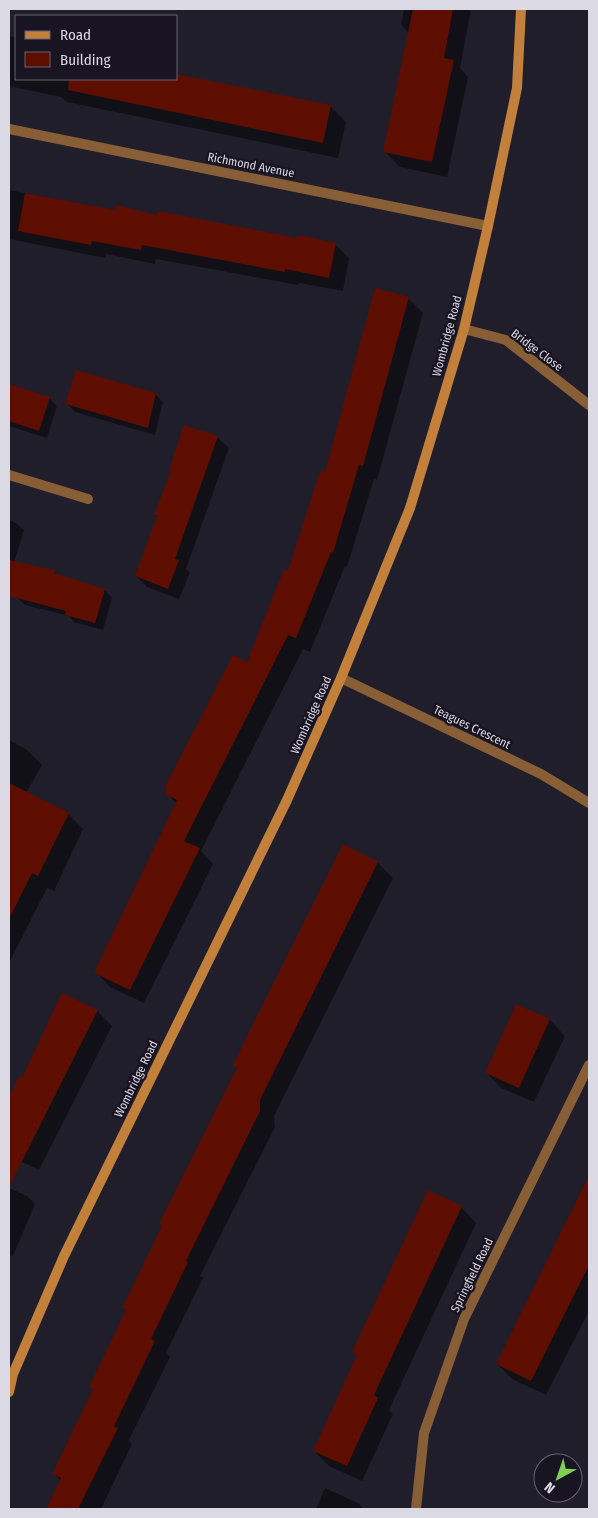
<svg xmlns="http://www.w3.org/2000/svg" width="598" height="1518" font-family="'Fira Sans Condensed',sans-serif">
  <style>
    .shadow { fill: #0007 }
    .building { fill: #5d0e01 }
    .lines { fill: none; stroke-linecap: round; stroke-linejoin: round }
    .street { stroke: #875e35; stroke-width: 10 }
    .secondary { stroke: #c2803a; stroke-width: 10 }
    .labels { text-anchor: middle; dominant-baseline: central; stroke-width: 5; stroke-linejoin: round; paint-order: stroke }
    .street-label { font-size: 12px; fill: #dbd9e3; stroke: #181422 }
  </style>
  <rect width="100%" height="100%" fill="#211e2c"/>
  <g class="shadow">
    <polygon points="404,9 471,9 460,68 468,77 447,177 400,167 385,152 409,33 401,25"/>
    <polygon points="9,36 16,38 16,79 176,79 330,106 346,122 338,158 67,102 61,97 9,86"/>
    <polygon points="9,190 116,211 335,244 349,258 343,291 299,283 298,285 156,259 155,264 106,254 105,258 9,239"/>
    <polygon points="408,298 423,313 377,480 374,479 347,567 345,566 310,652 303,649 201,851 213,864 144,1003 110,987 96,972 177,804 168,794 247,663 289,573 326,474"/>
    <polygon points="9,385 49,398 57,406 47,438 9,426"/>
    <polygon points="155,394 163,402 155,435 75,412 67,404"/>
    <polygon points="217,437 229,448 186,569 190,572 179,599 147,587 136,576 158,518 155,515"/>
    <polygon points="9,520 16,523 24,530 14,563 9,561"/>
    <polygon points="54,571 58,576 105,590 112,598 103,630 74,622 69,616 25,605 17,597"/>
    <polygon points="9,740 27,750 42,765 21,802 9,795"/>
    <polygon points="34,797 68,814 83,829 54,891 47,888 9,963 9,850"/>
    <polygon points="344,846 378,863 393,878 274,1116 275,1127 200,1276 203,1278 166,1353 170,1357 129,1440 132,1444 101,1509 48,1509 61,1481 53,1473 94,1390 127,1311 124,1308 238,1069 234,1065"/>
    <polygon points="63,995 97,1011 112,1026 39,1170 9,1156 9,1102"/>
    <polygon points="517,1005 550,1020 565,1036 534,1102 501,1088 486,1072"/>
    <polygon points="589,1175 589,1311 546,1395 512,1379 497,1364"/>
    <polygon points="9,1188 27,1196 35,1204 13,1256 9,1255"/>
    <polygon points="461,1207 476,1223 389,1410 393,1414 362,1481 329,1466 314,1451 358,1356 354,1352"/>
    <polygon points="325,1488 358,1503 364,1509 316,1509"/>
  </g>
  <g class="building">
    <polygon points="413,9 453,9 444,58 454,60 432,162 383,152"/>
    <polygon points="176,74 331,105 323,143 68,90 69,79 176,79"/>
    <polygon points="25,193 115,210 116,205 157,215 158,211 297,238 298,235 336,243 329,278 285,269 285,272 142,245 141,250 92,241 91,245 18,231"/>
    <polygon points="375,288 409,297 363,466 359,465 333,553 331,552 296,638 288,635 184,841 200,848 130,990 94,973 177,800 166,795 166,785 233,655 247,662 284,569 288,571 320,471 325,472"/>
    <polygon points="76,370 156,393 148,428 65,404"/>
    <polygon points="9,384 50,397 39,431 9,421"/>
    <polygon points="184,425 218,436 175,559 179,560 168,589 135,576 157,516 154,515 171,471 169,470"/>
    <polygon points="9,560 54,570 54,573 105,589 95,623 65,615 66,611 9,596"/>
    <polygon points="9,783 69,813 38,876 32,873 9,919"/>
    <polygon points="343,844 378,862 260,1100 260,1111 186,1261 188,1262 151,1339 155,1341 114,1426 118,1428 78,1509 46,1509 61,1478 52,1474 93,1389 89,1387 126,1310 122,1308 162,1226 159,1224 237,1068 233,1066 248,1034"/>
    <polygon points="62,993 98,1010 9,1187 9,1098 19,1076 22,1077"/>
    <polygon points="516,1004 550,1019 519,1088 485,1073"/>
    <polygon points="589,1175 589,1265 531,1381 496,1364"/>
    <polygon points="428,1190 462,1206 374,1395 378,1398 347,1466 313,1451 357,1355 352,1352"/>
  </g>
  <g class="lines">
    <g class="street">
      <polyline points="9,129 488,226"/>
      <polyline points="464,329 506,340 589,405"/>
      <polyline points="9,475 88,499"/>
      <polyline points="341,678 541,774 589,803"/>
      <polyline points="416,1509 424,1433 464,1319 589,1065"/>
    </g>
    <polyline class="secondary" points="9,1392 13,1374 64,1256 287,800 341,678 410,508 464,329 488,226 517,88 521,9"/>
  </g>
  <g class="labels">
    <g class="street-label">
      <text transform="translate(251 165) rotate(11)">Richmond Avenue</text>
      <text transform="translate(447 336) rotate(-75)">Wombridge Road</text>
      <text transform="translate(537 350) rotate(37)">Bridge Close</text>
      <text transform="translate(311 715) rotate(-66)">Wombridge Road</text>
      <text transform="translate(472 727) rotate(26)">Teagues Crescent</text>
      <text transform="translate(136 1079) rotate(-64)">Wombridge Road</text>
      <text transform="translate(472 1275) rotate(-64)">Springfield Road</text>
    </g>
  </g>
  <rect width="598" height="1518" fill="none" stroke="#dbd9e3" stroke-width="20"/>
  <rect x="15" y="15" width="162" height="65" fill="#181422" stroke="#66636f"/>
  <rect x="25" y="31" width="25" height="8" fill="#c2803a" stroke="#66636f"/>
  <text x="60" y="40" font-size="15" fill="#dbd9e3">Road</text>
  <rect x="25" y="52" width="25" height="15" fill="#5d0e01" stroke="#66636f"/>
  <text x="60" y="65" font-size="15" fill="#dbd9e3">Building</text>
  <g transform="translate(558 1478) rotate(220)"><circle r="24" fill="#181422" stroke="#66636f"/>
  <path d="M0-4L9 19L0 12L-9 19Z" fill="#7ed053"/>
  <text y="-8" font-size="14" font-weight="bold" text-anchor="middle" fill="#dbd9e3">N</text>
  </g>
</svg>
